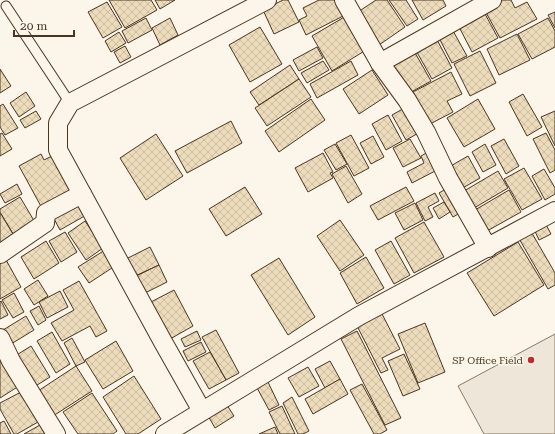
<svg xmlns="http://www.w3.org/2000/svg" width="555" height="434" font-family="'Roboto Serif',serif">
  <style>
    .green { fill: #ede6d9; stroke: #887966 }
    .building { fill: url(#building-cross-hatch); stroke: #4a3520 }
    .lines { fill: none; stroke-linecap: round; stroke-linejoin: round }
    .service-casing { stroke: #4a3520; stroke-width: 11 }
    .minor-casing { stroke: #4a3520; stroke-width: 20 }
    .service { stroke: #fbf6e9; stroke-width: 9 }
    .minor { stroke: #fbf6e9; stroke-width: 18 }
    .poi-dot { fill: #c62828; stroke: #fbf6e9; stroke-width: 1.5 }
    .labels { text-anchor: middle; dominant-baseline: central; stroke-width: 3; stroke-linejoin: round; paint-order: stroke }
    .poi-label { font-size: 10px; fill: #4a3520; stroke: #fbf6e9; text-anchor: end }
  </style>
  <defs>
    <pattern id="building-cross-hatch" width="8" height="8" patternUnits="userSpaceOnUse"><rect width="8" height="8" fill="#ecdcbc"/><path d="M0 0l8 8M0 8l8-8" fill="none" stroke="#ccbda1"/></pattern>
  </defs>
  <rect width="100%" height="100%" fill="#fbf6e9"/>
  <polygon class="green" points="555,334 555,434 484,434 458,386"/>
  <g class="building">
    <polygon points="109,0 151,0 157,10 125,28"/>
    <polygon points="155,0 175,0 160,9"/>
    <polygon points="283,0 288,0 299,22 274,34 263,10"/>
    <polygon points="319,0 337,0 345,15 306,35 299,20 307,16 303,8"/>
    <polygon points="376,0 387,0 405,27 379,45 358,12"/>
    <polygon points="389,0 406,0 418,19 407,26"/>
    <polygon points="412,0 443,0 446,6 423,20"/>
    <polygon points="496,0 511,0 515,8 527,2 537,19 500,38 483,7"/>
    <polygon points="107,2 122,27 103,38 88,12"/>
    <polygon points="484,12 498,38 472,52 458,25"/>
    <polygon points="555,12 555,28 548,15"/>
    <polygon points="346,16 366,50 332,71 312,36"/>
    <polygon points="146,18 152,30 128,43 122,31"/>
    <polygon points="170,18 178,35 160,45 152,28"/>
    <polygon points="548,18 555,31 555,47 532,59 518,34"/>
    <polygon points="260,27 282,64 250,82 229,45"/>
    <polygon points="452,29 467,56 452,63 438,36"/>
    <polygon points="119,32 126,43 111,52 105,41"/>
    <polygon points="517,34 530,60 499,75 487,49"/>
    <polygon points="435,36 452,68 432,79 414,47"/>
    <polygon points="125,46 131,57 120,63 114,52"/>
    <polygon points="317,47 323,58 299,71 293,60"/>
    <polygon points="414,51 431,81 406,95 388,66"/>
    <polygon points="480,51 496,83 470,96 454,64"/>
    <polygon points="323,61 329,70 307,83 301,73"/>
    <polygon points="351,61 358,75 317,98 310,84"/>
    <polygon points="290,65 299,79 259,105 250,92"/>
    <polygon points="0,69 11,86 0,93"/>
    <polygon points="372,70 388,95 359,114 343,89"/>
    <polygon points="451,72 462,94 447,101 453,112 430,124 413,92"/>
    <polygon points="299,79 311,97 267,126 255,108"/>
    <polygon points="26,92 35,106 19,117 10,103"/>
    <polygon points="523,94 542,127 527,136 509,102"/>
    <polygon points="311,99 325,120 279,152 265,131"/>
    <polygon points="478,99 495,129 464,147 447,118"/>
    <polygon points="3,104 18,128 5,135 0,127 0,106"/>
    <polygon points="408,106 422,131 406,140 392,115"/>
    <polygon points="36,111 41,119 25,128 20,120"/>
    <polygon points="555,111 555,146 541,117"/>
    <polygon points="388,115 402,141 386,150 372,124"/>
    <polygon points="231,121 242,143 187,173 175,151"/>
    <polygon points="2,133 12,149 0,156 0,134"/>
    <polygon points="546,133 555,150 555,170 550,173 533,139"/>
    <polygon points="156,134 183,176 146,200 120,158"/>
    <polygon points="351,135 369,168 354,176 336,143"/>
    <polygon points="373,136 384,157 371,164 360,143"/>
    <polygon points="410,139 421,158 403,167 393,148"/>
    <polygon points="504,139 519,166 506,174 491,146"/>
    <polygon points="335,144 347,164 336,170 324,150"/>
    <polygon points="485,144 496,165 483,172 472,152"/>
    <polygon points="428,152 437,170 412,183 407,172 424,163 421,156"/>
    <polygon points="323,153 333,172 330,173 333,178 308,192 295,168"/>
    <polygon points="41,154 44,160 56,154 76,192 43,210 19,166"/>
    <polygon points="468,156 480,178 461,189 449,167"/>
    <polygon points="346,166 362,194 348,203 332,174"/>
    <polygon points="524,168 542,199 522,210 504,179"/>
    <polygon points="544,169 555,188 555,194 545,200 532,176"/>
    <polygon points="498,171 508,188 469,211 459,194"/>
    <polygon points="17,184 22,194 5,203 0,194"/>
    <polygon points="451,186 465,210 453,217 439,193"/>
    <polygon points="245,187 262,214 226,236 209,209"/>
    <polygon points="406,187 414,201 378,220 370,206"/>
    <polygon points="509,190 521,212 487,231 475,210"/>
    <polygon points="435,193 439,201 428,207 433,217 425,221 416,203"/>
    <polygon points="20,197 36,224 15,237 0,212 0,209"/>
    <polygon points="80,199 88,214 60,230 52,215"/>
    <polygon points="444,202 450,212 439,219 433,208"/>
    <polygon points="415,203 423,220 404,230 395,213"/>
    <polygon points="0,214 1,214 17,241 0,251"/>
    <polygon points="340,220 364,255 340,271 317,236"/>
    <polygon points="85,221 103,248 86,260 68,233"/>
    <polygon points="544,221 551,234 539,240 533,227"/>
    <polygon points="424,222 444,257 414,273 395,238"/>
    <polygon points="529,228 555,273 555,285 548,289 517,235"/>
    <polygon points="65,232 77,252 61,262 49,241"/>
    <polygon points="46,241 59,263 34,279 21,257"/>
    <polygon points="391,241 410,275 394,284 375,250"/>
    <polygon points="518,242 544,285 494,316 467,273"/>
    <polygon points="150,247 159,265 133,277 124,260"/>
    <polygon points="105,250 115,266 89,283 78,267"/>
    <polygon points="366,257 384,288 357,304 340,273"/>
    <polygon points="5,258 21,287 0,299 0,261"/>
    <polygon points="279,258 315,317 288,335 251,275"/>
    <polygon points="159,265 167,282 141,295 132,278"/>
    <polygon points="38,280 48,296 34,305 24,289"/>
    <polygon points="79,281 107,331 96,337 90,326 62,341 51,323 74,310 63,290"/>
    <polygon points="174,290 193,326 170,339 151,302"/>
    <polygon points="60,291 68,307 47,318 39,302"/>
    <polygon points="14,293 24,312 13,318 2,300"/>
    <polygon points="1,301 8,315 0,319 0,302"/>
    <polygon points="39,306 46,320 38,325 30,311"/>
    <polygon points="380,310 400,349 382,358 388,370 381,373 355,322"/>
    <polygon points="26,316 34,330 11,344 3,330"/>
    <polygon points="425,323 445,372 418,383 398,334"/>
    <polygon points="216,330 239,373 226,380 202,337"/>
    <polygon points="197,331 201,340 185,347 181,339"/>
    <polygon points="357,331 401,418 385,425 341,339"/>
    <polygon points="52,332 70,364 56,373 37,341"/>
    <polygon points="72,338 85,362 76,366 64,343"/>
    <polygon points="116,341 133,371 103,389 85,360"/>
    <polygon points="201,342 206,352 188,361 183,351"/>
    <polygon points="31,346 50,377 34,387 15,356"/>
    <polygon points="210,352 226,380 209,389 193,361"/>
    <polygon points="404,354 420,389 403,396 388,361"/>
    <polygon points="2,359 19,386 0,398 0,361"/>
    <polygon points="330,361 340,379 325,388 315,369"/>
    <polygon points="76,366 92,391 53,416 38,391"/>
    <polygon points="308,367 319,386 299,397 288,378"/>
    <polygon points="134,376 161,419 138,434 126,434 103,397"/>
    <polygon points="340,379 348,394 313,414 305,399"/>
    <polygon points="267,380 279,405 269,410 256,386"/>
    <polygon points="362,384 387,430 380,434 374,434 350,390"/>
    <polygon points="21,392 38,422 17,434 14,434 0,409 0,403"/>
    <polygon points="92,393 117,431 113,434 78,434 63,412"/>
    <polygon points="292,397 309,431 303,434 298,434 283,403"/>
    <polygon points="225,402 234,416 215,428 207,414"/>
    <polygon points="282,406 295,434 280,434 269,412"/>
    <polygon points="4,421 11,434 0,434 0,423"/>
    <polygon points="40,425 45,434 24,434"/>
    <polygon points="275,427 278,434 259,434"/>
  </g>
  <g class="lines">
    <g class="service-casing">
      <polyline id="service" points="6,6 70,103"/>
    </g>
    <g class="minor-casing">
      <g id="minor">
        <polyline points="344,0 380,63 407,100 426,132 448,178 488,248"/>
        <polyline points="380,63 492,0"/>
        <polyline points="0,254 45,223 46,213 82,194"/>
        <polyline points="0,338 11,361 56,434"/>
        <polyline points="202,411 163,342 58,150 58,123 70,103 267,0"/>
        <polyline points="165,434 359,316 555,211"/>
      </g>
    </g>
    <use href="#service" class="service"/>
    <use href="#minor" class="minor"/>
  </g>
  <circle class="poi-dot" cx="531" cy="360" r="4"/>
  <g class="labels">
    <g class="poi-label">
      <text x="523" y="360">SP Office Field</text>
    </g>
  </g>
  <path d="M14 30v6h60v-6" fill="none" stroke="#4a3520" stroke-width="2"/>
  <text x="20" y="30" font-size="12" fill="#4a3520" stroke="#fbf6e9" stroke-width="3" paint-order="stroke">20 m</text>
</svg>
